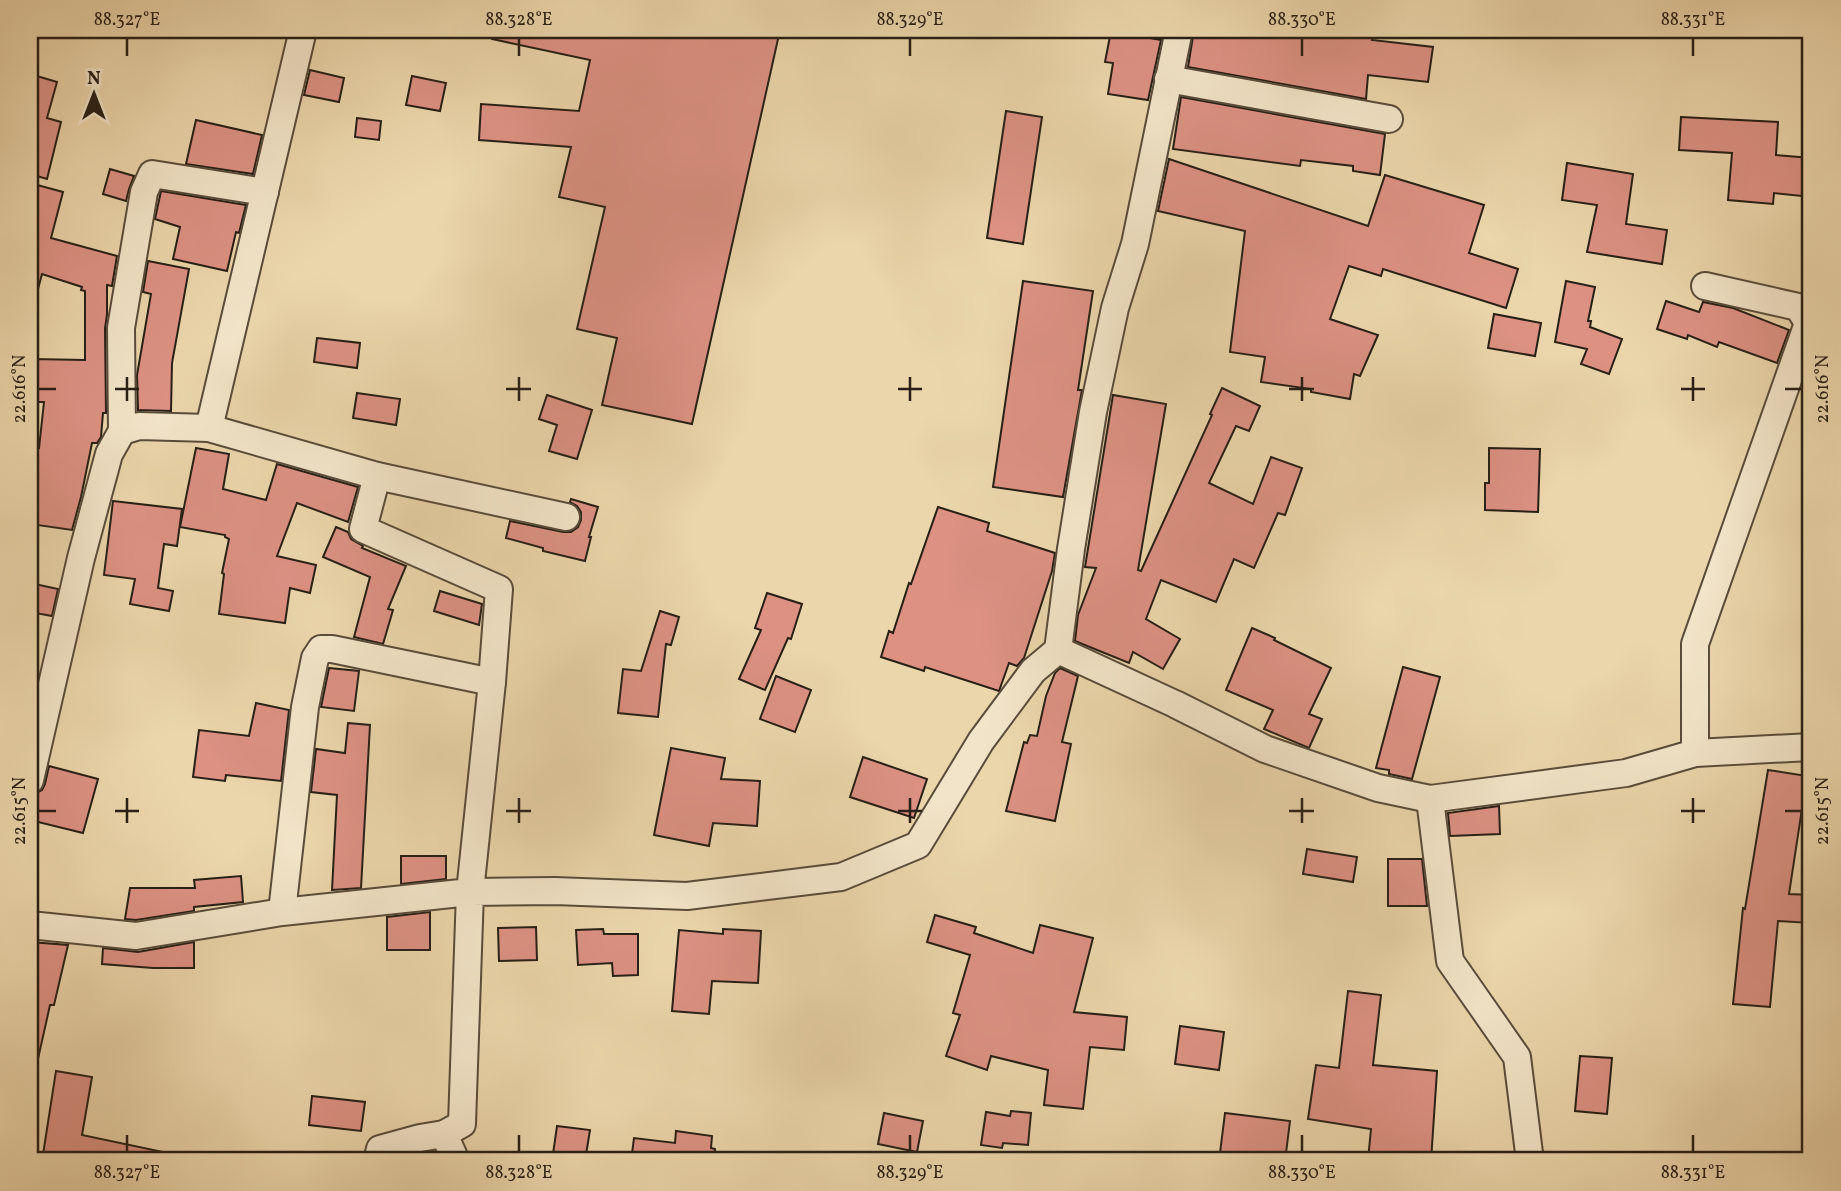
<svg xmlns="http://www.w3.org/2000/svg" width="1841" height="1191" font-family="Vollkorn,serif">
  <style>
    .building { fill: #dc9183; stroke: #281f16; stroke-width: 2 }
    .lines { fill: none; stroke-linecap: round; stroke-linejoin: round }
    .street-casing { stroke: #594c3b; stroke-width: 30 }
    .street { stroke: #f2e4c8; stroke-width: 26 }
    .ticks { fill: none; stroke: #281f16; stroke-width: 2.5 }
    .neatline { fill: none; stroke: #281f16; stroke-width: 2.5 }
    .ticks-label { font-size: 18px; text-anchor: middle; fill: #281f16 }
  </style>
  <rect width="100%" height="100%" fill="#ebd5aa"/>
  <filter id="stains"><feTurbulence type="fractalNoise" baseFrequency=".00286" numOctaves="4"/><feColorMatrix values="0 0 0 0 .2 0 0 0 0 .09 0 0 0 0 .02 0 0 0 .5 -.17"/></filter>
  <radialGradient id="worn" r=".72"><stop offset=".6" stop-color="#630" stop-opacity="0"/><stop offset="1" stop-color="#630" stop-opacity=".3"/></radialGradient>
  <g class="building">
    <polygon points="493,30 780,30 692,424 602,405 617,338 577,329 605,207 559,197 571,147 479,140 481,104 579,111 590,60 492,39"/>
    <polygon points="1194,30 1256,30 1297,34 1298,30 1326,30 1326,31 1373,37 1372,40 1433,47 1428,82 1368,75 1366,99 1188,67"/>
    <polygon points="1111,31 1161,40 1148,100 1108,94 1113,63 1105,62"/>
    <polygon points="310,70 344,78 339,102 304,95"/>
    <polygon points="30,74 57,82 47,118 61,122 47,179 30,174"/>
    <polygon points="412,76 446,83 440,111 406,105"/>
    <polygon points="1181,97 1385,134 1380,175 1353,171 1353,166 1301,160 1300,166 1173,149"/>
    <polygon points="1006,111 1042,117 1023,244 987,238"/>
    <polygon points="1681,117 1778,122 1776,155 1811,158 1811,197 1774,193 1773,204 1728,200 1732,153 1679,150"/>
    <polygon points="357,118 381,121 379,140 355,137"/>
    <polygon points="196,120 262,135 253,174 186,164"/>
    <polygon points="1169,159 1368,226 1385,175 1484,205 1469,253 1518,269 1506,308 1383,269 1381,276 1349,266 1330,319 1378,335 1360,376 1354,374 1350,399 1311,392 1311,389 1261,382 1265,357 1230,352 1245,231 1158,211"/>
    <polygon points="1567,163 1633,174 1626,224 1667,230 1662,264 1587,252 1597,205 1562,200"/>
    <polygon points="110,169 134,176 129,189 126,201 103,194"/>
    <polygon points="30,183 63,192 51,238 117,256 112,286 107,285 107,315 105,328 106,413 103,413 101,437 97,443 92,443 81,497 72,530 30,524 30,448 39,448 44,402 32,402 32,359 85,360 85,291 81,290 82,287 42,274 37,293 30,292"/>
    <polygon points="161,191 246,205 239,233 236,232 227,271 173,259 180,227 155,219"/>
    <polygon points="148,261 189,269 172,363 171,411 138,410 137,375 151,294 143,292"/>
    <polygon points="1023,281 1093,291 1078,390 1082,390 1063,497 993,487"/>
    <polygon points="1566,281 1595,287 1588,321 1591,321 1590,327 1622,339 1609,374 1581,364 1587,349 1555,342"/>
    <polygon points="1666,301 1699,312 1703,302 1733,308 1789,330 1777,363 1719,342 1717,347 1688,335 1687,339 1657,329"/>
    <polygon points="1494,314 1541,323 1535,356 1488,348"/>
    <polygon points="317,338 360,343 357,368 314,362"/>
    <polygon points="1222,388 1260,406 1249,431 1236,426 1209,483 1253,504 1271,457 1302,468 1285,515 1278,513 1254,568 1234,559 1216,602 1161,580 1146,619 1180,639 1163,669 1133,652 1129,663 1075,641 1078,615 1096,568 1085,567 1113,395 1166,404 1138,570 1141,571 1212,415 1210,414"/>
    <polygon points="357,393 400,399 396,425 353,418"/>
    <polygon points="547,395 592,410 577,459 549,451 557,425 539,419"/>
    <polygon points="196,448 229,454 223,489 266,500 277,464 358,487 348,522 297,503 277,556 316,565 310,593 290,588 285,623 219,614 224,574 222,573 229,539 225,537 225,535 180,527"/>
    <polygon points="1489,448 1540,449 1538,512 1485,510 1485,483 1489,483"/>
    <polygon points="571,499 598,507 589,537 591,537 585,561 543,551 543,548 506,538 510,521 563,532 571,532 578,527 581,520 581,512 577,506 570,502"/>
    <polygon points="113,501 182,509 177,546 164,544 158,588 173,591 169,611 130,604 135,579 104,575"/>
    <polygon points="938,507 989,523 987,531 1055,553 1052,571 1024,658 1017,666 1009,663 999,691 925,667 924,671 881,657 889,631 893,633 909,583 911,584"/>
    <polygon points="336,527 348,532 351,539 363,546 362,548 406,566 388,609 393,610 383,644 354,637 370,577 323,557"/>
    <polygon points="30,583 58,589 52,616 30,612"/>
    <polygon points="440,591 482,604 479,625 434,611"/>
    <polygon points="767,593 802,604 791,639 788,638 765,690 739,679 761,630 755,628"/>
    <polygon points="660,611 679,617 671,645 666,644 658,717 618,713 623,669 641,671"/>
    <polygon points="1252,628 1275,638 1274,640 1331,668 1309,714 1322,719 1309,748 1264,729 1273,710 1226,690"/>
    <polygon points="1403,667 1440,677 1412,779 1389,774 1389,770 1376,768"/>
    <polygon points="329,668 359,671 354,711 321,707"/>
    <polygon points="1060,668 1078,676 1062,742 1071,744 1055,821 1006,811 1024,742 1027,743 1030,735 1037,736 1046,696 1055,673"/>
    <polygon points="776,676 811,690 795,732 760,719"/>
    <polygon points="256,703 289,710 281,781 226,775 225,781 193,777 199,730 249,736"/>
    <polygon points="348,723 370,725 361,888 332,890 337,795 311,792 316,749 345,753"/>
    <polygon points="671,748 725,758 721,779 760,781 757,826 713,823 709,846 654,835"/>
    <polygon points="863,757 927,779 914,818 850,797"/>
    <polygon points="49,766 98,779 83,833 30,820 30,804 32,795 42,790 45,784"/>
    <polygon points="1768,770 1807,776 1789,894 1811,895 1811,923 1778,921 1770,1007 1733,1004 1743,908 1745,909"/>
    <polygon points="1499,806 1500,834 1450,836 1448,813"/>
    <polygon points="1307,849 1357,857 1353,882 1303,874"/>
    <polygon points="401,856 446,856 446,879 401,884"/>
    <polygon points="1388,859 1422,859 1427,906 1388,906"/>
    <polygon points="241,876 243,902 194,907 194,911 136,920 125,919 130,888 195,888 194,880"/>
    <polygon points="430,912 430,950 387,950 387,917"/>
    <polygon points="935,915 976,927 974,933 1033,953 1040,925 1093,938 1074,1012 1127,1017 1124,1050 1090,1047 1083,1109 1044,1105 1048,1070 991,1056 987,1070 946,1056 960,1015 953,1013 970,955 927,942"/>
    <polygon points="536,927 537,960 499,961 498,928"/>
    <polygon points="603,929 604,934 638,934 638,975 613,976 612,963 578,965 576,930"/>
    <polygon points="723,929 761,931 758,983 712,981 709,1014 672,1011 679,930 723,934"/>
    <polygon points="30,942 68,945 54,1005 50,1005 38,1059 30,1058"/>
    <polygon points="194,942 194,968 153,968 102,964 103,948 138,952"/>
    <polygon points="1348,991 1381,995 1373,1065 1437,1071 1431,1161 1368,1160 1371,1129 1308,1119 1316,1065 1339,1068"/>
    <polygon points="1180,1026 1224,1032 1219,1070 1175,1064"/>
    <polygon points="1580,1056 1612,1058 1607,1114 1575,1111"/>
    <polygon points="56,1071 92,1077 82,1135 163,1152 162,1161 42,1161"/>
    <polygon points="312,1096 365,1102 361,1131 309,1125"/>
    <polygon points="1011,1111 1031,1113 1028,1145 1003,1143 1002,1148 981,1145 986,1112 1010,1116"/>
    <polygon points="884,1113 923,1121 917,1152 878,1144"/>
    <polygon points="1225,1113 1290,1121 1285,1161 1219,1161"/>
    <polygon points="557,1126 590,1130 585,1161 552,1161"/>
    <polygon points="676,1131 712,1136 711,1148 715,1149 714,1161 631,1161 634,1138 675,1143"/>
  </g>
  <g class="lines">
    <g class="street-casing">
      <g id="street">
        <polyline points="1168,79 1389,119"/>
        <polyline points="1705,286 1798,307 1809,324"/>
        <polyline points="209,428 303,30"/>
        <polyline points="122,431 121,328 144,192 152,174 265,192"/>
        <polyline points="377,476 363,529 499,589 492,682"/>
        <polyline points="1058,650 1071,549 1093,412 1115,308 1135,244 1179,30"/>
        <polyline points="1695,753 1695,644 1807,326 1811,321"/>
        <polyline points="30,780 81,558 109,454 122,431 139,426 209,428 377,476 566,517"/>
        <polyline points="1430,799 1450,961 1517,1057 1530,1161"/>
        <polyline points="30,925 136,936 282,912 470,892 492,682 332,649 321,649 315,658 305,707 282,912"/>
        <polyline points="444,1134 456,1161"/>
        <polyline points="377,1161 380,1149 420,1138 444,1134 462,1124 470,892 555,891 687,896 841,877 918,845 981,741 1033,671 1058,650 1175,704 1265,749 1378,788 1430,799 1626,773 1695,753 1811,747"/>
      </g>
    </g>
    <use href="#street" class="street"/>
  </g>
  <path class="ticks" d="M 127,38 L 127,56M 519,38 L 519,56M 910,38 L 910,56M 1302,38 L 1302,56M 1693,38 L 1693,56M 127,377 L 127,401M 519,377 L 519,401M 910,377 L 910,401M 1302,377 L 1302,401M 1693,377 L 1693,401M 38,389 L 56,389M 115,389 L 139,389M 506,389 L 531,389M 898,389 L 922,389M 1289,389 L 1314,389M 1681,389 L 1705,389M 1785,389 L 1802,389M 127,798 L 127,823M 519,798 L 519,823M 910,798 L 910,823M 1302,798 L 1302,823M 1693,798 L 1693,823M 38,811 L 56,811M 115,811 L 139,811M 506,811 L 531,811M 898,811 L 922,811M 1289,811 L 1314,811M 1681,811 L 1705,811M 1785,811 L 1802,811M 127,1135 L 127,1152M 519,1135 L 519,1152M 910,1135 L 910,1152M 1302,1135 L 1302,1152M 1693,1135 L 1693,1152"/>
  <rect width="1841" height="1191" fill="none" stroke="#ebd5aa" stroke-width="77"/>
  <g transform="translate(94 94)" stroke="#f2e4c8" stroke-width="5" paint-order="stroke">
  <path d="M0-5L12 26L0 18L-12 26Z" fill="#281f16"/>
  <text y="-10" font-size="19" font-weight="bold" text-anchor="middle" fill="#281f16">N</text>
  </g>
  <rect x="38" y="38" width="1764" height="1114" class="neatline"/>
  <g class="ticks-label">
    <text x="127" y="25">88.327°E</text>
    <text x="519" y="25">88.328°E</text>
    <text x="910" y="25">88.329°E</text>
    <text x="1302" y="25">88.330°E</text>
    <text x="1693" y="25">88.331°E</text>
    <text transform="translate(19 389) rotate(-90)" y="6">22.616°N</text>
    <text transform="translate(1822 389) rotate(-90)" y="6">22.616°N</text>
    <text transform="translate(19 811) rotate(-90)" y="6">22.615°N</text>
    <text transform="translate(1822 811) rotate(-90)" y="6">22.615°N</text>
    <text x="127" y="1178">88.327°E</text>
    <text x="519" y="1178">88.328°E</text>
    <text x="910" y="1178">88.329°E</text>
    <text x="1302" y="1178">88.330°E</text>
    <text x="1693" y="1178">88.331°E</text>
  </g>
  <rect width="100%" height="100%" filter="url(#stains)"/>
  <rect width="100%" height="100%" fill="url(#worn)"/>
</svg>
